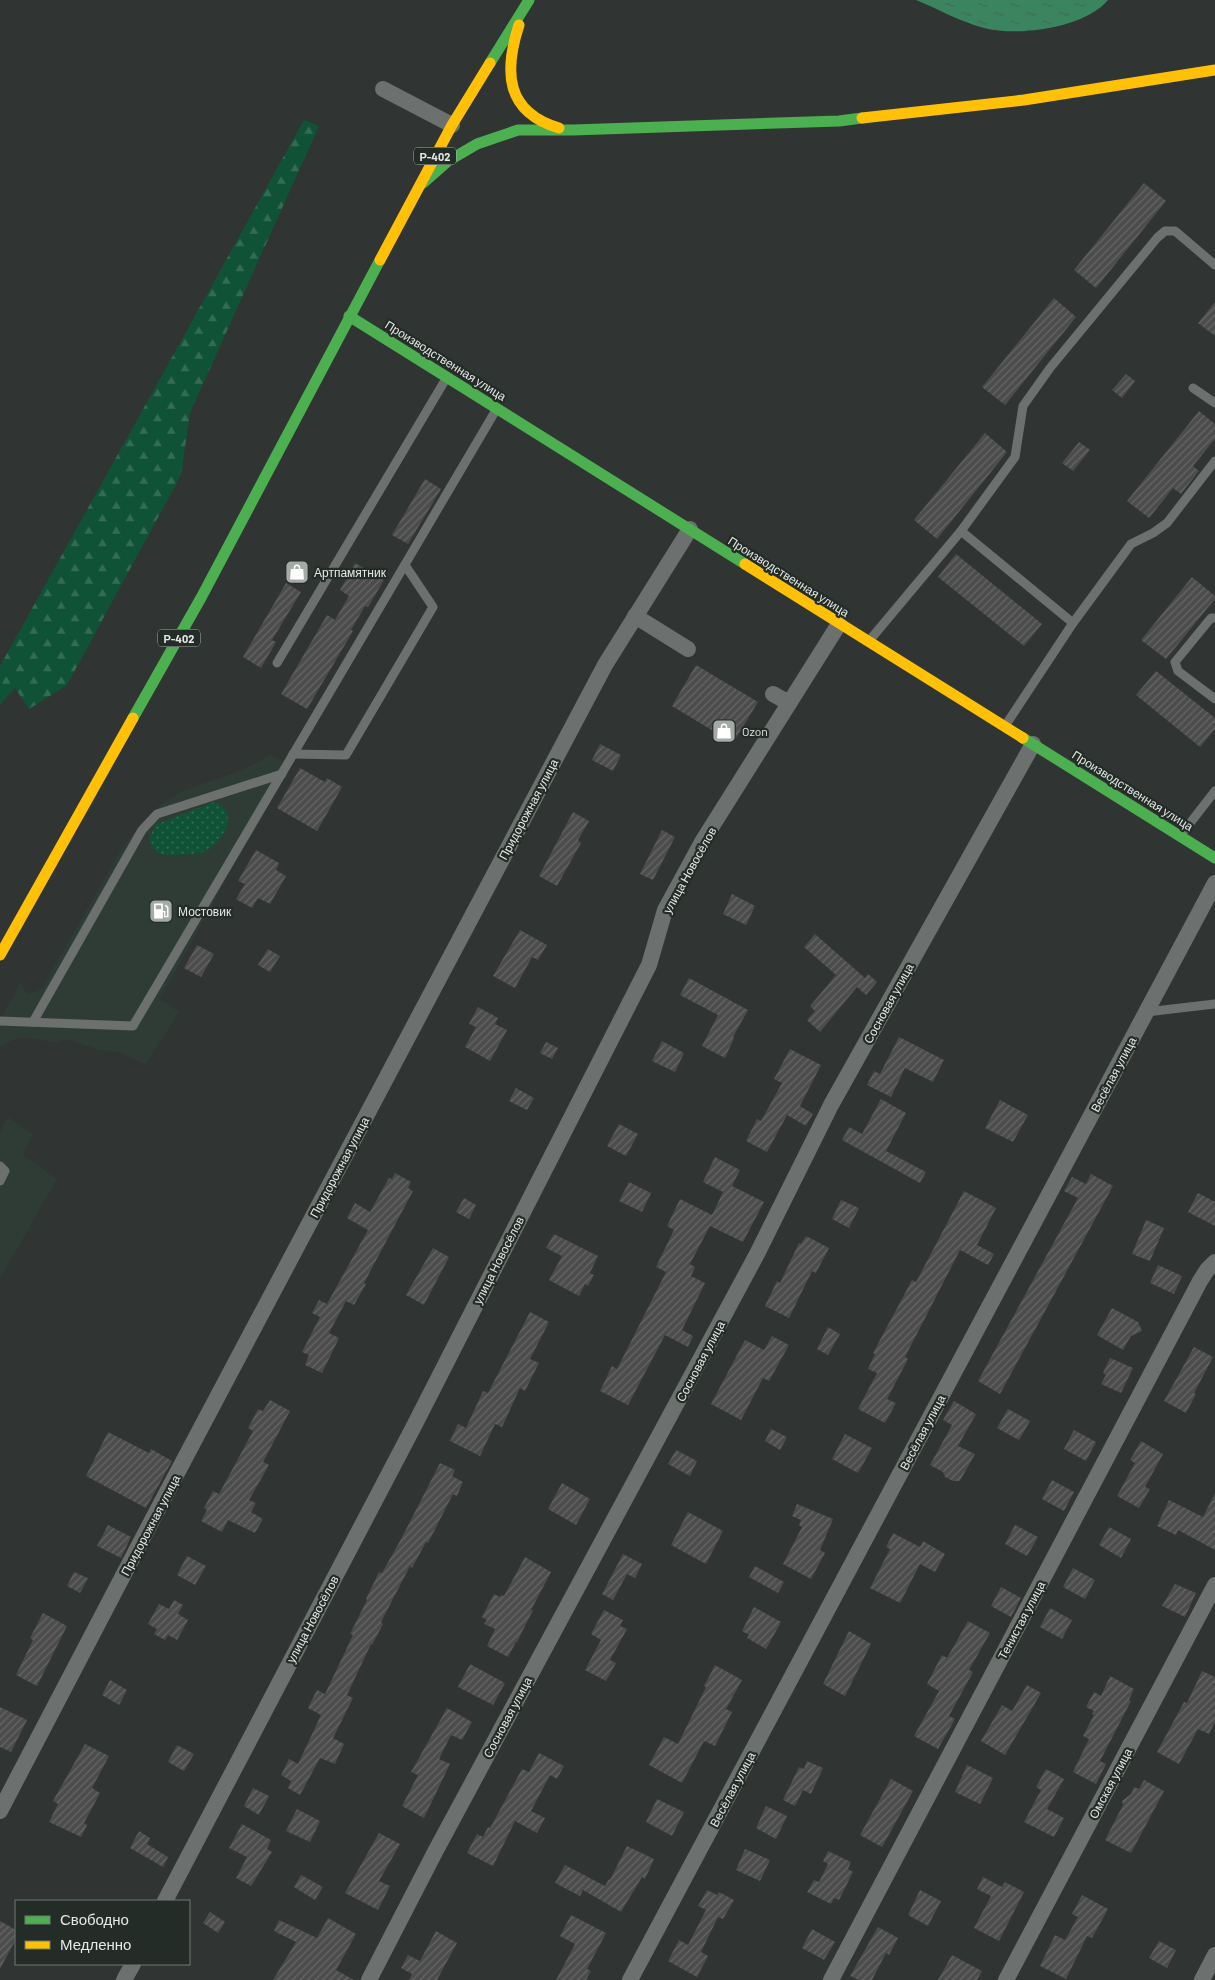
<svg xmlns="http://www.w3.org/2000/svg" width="1215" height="1980" font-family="Barlow,sans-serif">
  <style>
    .built { fill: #2f3c35 }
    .grass { fill: url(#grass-dots) }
    .forest { fill: url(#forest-firs) }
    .water { fill: url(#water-ripples) }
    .building { fill: url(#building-hatch) }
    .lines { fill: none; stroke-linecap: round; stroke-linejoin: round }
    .lane { stroke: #6c706e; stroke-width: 9 }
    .street { stroke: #6c706e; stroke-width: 16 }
    .fast { stroke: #4caf50; stroke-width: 11 }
    .slow { stroke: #ffc107; stroke-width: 11 }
    .labels { text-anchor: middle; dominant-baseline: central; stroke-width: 4.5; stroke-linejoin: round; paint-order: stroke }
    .shield { fill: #242c27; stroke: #abb0ad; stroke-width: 1 }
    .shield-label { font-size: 11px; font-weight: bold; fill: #e5e9e6 }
    .street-label { font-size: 12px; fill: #e5e9e6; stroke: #242c27 }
    .poi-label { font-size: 12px; fill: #e5e9e6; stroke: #242c27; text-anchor: start }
  </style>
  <defs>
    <pattern id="grass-dots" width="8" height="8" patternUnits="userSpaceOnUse" patternTransform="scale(1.25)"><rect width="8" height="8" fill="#105236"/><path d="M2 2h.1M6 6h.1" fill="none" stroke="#336b53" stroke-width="1.8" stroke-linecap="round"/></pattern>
    <pattern id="forest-firs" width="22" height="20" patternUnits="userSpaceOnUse" patternTransform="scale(1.25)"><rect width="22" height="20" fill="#105236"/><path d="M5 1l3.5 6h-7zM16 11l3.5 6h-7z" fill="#336b53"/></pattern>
    <pattern id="water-ripples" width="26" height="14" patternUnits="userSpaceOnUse" patternTransform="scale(1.25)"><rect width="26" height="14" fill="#3b8460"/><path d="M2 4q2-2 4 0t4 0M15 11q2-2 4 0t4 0" fill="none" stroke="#3f6b55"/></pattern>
    <pattern id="building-hatch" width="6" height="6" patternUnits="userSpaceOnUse" patternTransform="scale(1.25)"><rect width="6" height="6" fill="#4b4c4b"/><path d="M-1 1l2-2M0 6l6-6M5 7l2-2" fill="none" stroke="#656665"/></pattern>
  </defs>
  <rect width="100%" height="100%" fill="#303432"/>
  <g class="built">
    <polygon points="270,754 292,767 287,770 160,999 179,1012 146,1064 118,1052 101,1051 70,1040 62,1040 56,1043 29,1038 17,1038 0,1047 0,1020 22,980 23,988 28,994 36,992 42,988 125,843 160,805 182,791 239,771 262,760"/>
    <polygon points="8,1117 33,1134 23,1155 57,1179 0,1279 0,1132"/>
  </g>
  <path class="grass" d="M 214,802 C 242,811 222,845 203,852 C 195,855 185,854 176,855 C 162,855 153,854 149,839 L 155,825 Z"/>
  <polygon class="forest" points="304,120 319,126 190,413 181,475 67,685 29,709 15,688 0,705 0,666"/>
  <path class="water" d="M 916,0 L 1108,0 C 1085,28 1018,37 984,28 C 961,22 938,9 916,0 Z"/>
  <g class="building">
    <polygon points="1144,183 1166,201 1096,288 1074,270"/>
    <polygon points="1054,298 1076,317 1005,405 982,387"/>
    <polygon points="1215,302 1215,336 1198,323"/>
    <polygon points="1126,374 1135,381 1122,398 1112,390"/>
    <polygon points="1199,411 1215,424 1215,439 1193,466 1199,471 1181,494 1173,488 1149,518 1127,501"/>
    <polygon points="985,433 1007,452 937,539 914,520"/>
    <polygon points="1079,442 1090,450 1073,471 1062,463"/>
    <polygon points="425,479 441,489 408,544 392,535"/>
    <polygon points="956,554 1042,624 1024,646 938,577"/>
    <polygon points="355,563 384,580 368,607 365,606 351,630 353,631 307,709 281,694 327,615 335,620 349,596 340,590"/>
    <polygon points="1192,577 1215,596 1215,599 1166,659 1141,640"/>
    <polygon points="286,583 301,592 272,640 276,642 261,668 243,657"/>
    <polygon points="696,665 758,702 733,743 672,706"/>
    <polygon points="1156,671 1215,718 1215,729 1200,747 1136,695"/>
    <polygon points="600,744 621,755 613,771 592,760"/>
    <polygon points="300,768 325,782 327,778 342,787 317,831 277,808"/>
    <polygon points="573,812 589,821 578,840 581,843 557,886 539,876"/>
    <polygon points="662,830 675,837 653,880 640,874"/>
    <polygon points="256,850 279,863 276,870 286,876 270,904 258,898 252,908 236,899 245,884 238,881"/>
    <polygon points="732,894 755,906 746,925 723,914"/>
    <polygon points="520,930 547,945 538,960 532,957 515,988 493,976"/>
    <polygon points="815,934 865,978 868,974 877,982 866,995 857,987 820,1032 807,1020 815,1011 810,1006 836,975 804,947"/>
    <polygon points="197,945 214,954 201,977 184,968"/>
    <polygon points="268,949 280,956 270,972 258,965"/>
    <polygon points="689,978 748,1010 733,1037 734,1038 725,1058 702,1046 718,1015 680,995"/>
    <polygon points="478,1007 498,1018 495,1024 507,1030 490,1061 465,1047 476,1027 469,1024"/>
    <polygon points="899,1037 944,1060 933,1082 905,1068 891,1097 867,1085 874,1071 880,1074"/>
    <polygon points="662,1041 684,1053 675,1072 652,1061"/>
    <polygon points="546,1042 558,1048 552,1059 540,1053"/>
    <polygon points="790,1049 821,1065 800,1106 813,1114 806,1126 787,1115 767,1152 746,1141 757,1119 761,1121 782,1083 774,1079"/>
    <polygon points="516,1088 534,1098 527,1110 509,1101"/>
    <polygon points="881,1099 906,1113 886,1151 926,1172 920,1183 842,1140 849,1127 862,1134"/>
    <polygon points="1000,1100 1028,1115 1013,1142 985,1128"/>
    <polygon points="619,1124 638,1134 626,1156 607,1146"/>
    <polygon points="715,1157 740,1170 732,1186 764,1202 743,1242 710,1226 690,1264 695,1267 691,1276 705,1283 682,1330 693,1336 688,1347 665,1335 628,1405 600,1391 612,1366 617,1369 666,1272 656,1267 674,1230 667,1226 680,1199 712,1215 723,1192 703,1182"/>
    <polygon points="395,1173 411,1182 408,1188 413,1191 364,1283 366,1284 354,1305 346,1301 329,1333 339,1338 322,1373 305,1365 309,1355 302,1352 320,1317 312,1313 319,1300 327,1304 368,1230 347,1218 355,1203 370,1212 389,1178 392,1179"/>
    <polygon points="1091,1174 1113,1186 1000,1394 978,1381 1078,1198 1064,1191 1072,1177 1086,1184"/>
    <polygon points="629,1182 651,1193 642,1212 619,1201"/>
    <polygon points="964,1191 996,1208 977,1245 994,1254 988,1265 960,1250 905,1357 908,1359 887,1399 896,1403 885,1423 858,1409 877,1373 868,1369 875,1354 873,1353 912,1280 916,1282"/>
    <polygon points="1198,1193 1215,1202 1215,1226 1188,1212"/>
    <polygon points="464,1198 476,1205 469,1219 456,1212"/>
    <polygon points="841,1200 859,1208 849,1228 832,1219"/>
    <polygon points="1146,1220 1164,1228 1150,1261 1132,1254"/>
    <polygon points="554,1234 598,1256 590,1273 594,1275 588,1286 585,1284 579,1296 549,1280 562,1256 546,1248"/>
    <polygon points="806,1236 829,1248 816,1273 812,1271 789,1318 765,1306 777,1281 780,1283 799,1243 801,1244"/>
    <polygon points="433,1248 449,1257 424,1305 406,1295"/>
    <polygon points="1158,1265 1182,1276 1174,1294 1150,1283"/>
    <polygon points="1112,1308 1138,1322 1142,1331 1131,1336 1123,1350 1097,1335"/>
    <polygon points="530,1312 549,1322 530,1359 539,1363 525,1391 520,1388 502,1427 495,1424 480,1456 450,1441 458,1424 466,1428 483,1391 488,1393"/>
    <polygon points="828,1327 840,1334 828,1355 817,1349"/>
    <polygon points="772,1336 789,1345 769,1381 763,1378 741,1420 711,1404 745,1340 764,1350"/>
    <polygon points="1194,1347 1213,1357 1194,1393 1196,1394 1186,1413 1164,1401"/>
    <polygon points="1110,1358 1133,1368 1121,1393 1101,1384 1106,1375 1103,1373"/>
    <polygon points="270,1400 290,1411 263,1462 269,1465 249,1500 256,1503 251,1512 263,1519 255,1533 228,1520 222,1532 201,1521 207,1510 204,1508 213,1491 219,1494 253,1431 248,1428 258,1409 263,1411"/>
    <polygon points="954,1401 976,1414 958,1446 975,1454 960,1481 953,1481 945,1477 943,1472 930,1465 952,1425 943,1420"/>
    <polygon points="1008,1409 1030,1421 1019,1440 997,1428"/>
    <polygon points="771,1429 787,1437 780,1450 765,1441"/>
    <polygon points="1074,1430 1096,1442 1086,1461 1064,1449"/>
    <polygon points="108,1432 149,1453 151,1449 172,1461 146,1508 86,1476"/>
    <polygon points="845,1434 872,1448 858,1473 832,1459"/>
    <polygon points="1141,1441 1163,1454 1145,1487 1150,1489 1139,1508 1117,1496 1135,1463 1130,1460"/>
    <polygon points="676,1450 697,1461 690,1476 668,1464"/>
    <polygon points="440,1463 455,1470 452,1476 463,1482 457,1496 453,1494 428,1543 426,1542 412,1568 410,1566 381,1622 383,1624 372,1645 371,1644 347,1695 353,1698 333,1738 344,1744 335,1764 320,1758 300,1795 288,1788 291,1781 281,1775 289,1759 298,1764 321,1715 308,1708 317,1690 325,1694 353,1635 350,1634 367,1600 366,1599 379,1572 382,1573 400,1541"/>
    <polygon points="1052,1480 1074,1492 1064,1511 1042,1499"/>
    <polygon points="562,1483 590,1499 576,1525 548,1509"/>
    <polygon points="1215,1493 1215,1550 1178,1530 1176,1535 1157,1526 1169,1500 1203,1517"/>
    <polygon points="797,1504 833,1519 820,1550 825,1553 811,1579 783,1564 802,1527 799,1525 801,1520 792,1516"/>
    <polygon points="688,1512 723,1531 706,1564 671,1545"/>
    <polygon points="108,1525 131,1537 121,1558 97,1546"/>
    <polygon points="1015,1525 1038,1537 1027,1556 1005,1544"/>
    <polygon points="1109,1527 1131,1539 1121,1558 1099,1545"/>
    <polygon points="893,1533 920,1547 923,1541 945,1554 935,1572 920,1564 900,1603 870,1588 890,1549 886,1547"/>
    <polygon points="623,1554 642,1564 635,1578 627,1574 613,1600 602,1594"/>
    <polygon points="187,1556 206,1566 195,1585 177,1575"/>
    <polygon points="525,1557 551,1572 531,1610 533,1610 517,1642 516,1642 508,1657 487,1646 495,1629 484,1624 487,1620 482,1617 494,1594 500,1597 501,1595 504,1596"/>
    <polygon points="755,1566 784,1582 778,1593 749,1577"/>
    <polygon points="1073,1568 1095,1580 1085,1599 1063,1587"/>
    <polygon points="74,1572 88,1578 80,1593 67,1586"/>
    <polygon points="1175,1584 1196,1593 1185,1617 1162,1606"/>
    <polygon points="1001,1587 1021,1598 1011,1617 991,1606"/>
    <polygon points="174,1600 183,1605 178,1614 188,1620 177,1640 168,1635 165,1640 154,1634 157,1629 148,1624 159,1604 169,1609"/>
    <polygon points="754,1607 781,1622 766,1649 747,1638 749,1635 742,1631"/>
    <polygon points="1050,1608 1072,1620 1062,1639 1040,1627"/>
    <polygon points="604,1610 623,1620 620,1626 627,1629 610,1660 616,1663 606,1681 585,1670 601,1640 591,1634"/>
    <polygon points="43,1613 67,1626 37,1686 16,1675 33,1640 30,1638"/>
    <polygon points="968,1621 990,1633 969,1670 973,1672 949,1716 955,1719 938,1749 914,1736 939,1691 927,1684 942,1655 947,1658"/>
    <polygon points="849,1631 871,1644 845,1696 823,1684"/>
    <polygon points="470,1664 505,1683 493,1705 458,1687"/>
    <polygon points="715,1665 742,1680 726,1709 732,1712 715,1746 704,1741 682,1783 649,1765 664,1737 678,1744 706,1687 704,1686"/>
    <polygon points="1202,1671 1215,1677 1215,1722 1209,1734 1198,1729 1179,1764 1157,1752 1184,1702 1187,1703"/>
    <polygon points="1110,1676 1134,1689 1129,1700 1131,1701 1100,1761 1106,1764 1096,1784 1073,1772 1089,1739 1083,1736 1094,1715 1092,1714 1094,1711 1086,1707 1094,1692 1101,1696"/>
    <polygon points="110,1680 127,1690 119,1705 102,1695"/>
    <polygon points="1027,1685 1041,1693 1005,1755 981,1741 1002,1705 1012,1711"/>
    <polygon points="0,1707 27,1720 11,1752 0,1747"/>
    <polygon points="447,1708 472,1722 462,1740 451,1735 439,1759 450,1764 424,1818 402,1806 418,1775 411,1772"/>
    <polygon points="85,1744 109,1756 92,1788 100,1793 84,1823 87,1825 81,1837 49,1822 58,1804 53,1801"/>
    <polygon points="177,1745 194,1754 184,1771 168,1762"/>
    <polygon points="539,1753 564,1766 557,1779 550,1775 531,1811 545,1818 537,1833 515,1821 493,1866 467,1853 477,1834 483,1837 488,1827 490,1828 522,1769 529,1772"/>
    <polygon points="807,1761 823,1768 811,1794 803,1790 795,1806 783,1800 799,1767 804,1769"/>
    <polygon points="967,1765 993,1778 980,1804 955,1792"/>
    <polygon points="1046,1769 1064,1779 1047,1809 1064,1818 1054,1837 1024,1822 1041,1790 1036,1787"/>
    <polygon points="891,1779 913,1791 882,1847 860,1835"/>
    <polygon points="1144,1780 1164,1791 1131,1853 1105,1840 1123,1805 1122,1801 1131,1794 1134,1787 1139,1789"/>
    <polygon points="253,1788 269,1796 259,1815 244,1806"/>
    <polygon points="657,1799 684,1812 672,1836 646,1822"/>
    <polygon points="766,1806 787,1816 776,1839 756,1828"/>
    <polygon points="297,1809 320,1821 310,1842 286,1831"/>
    <polygon points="242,1824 271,1840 267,1849 272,1852 251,1886 236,1878 247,1857 229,1848"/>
    <polygon points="139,1831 150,1838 147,1844 168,1857 163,1867 130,1848"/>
    <polygon points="379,1833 400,1844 379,1881 390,1886 378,1910 345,1893"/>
    <polygon points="627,1846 654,1859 645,1879 642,1877 621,1912 583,1890 580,1896 555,1883 565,1865 605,1886 609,1879 610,1880"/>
    <polygon points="745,1849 770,1860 760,1881 736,1870"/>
    <polygon points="828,1851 851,1862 848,1869 853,1872 839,1900 834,1898 831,1904 807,1892 814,1880 819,1882 828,1864 823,1861"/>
    <polygon points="301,1875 323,1887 315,1900 294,1887"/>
    <polygon points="983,1877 1002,1887 1005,1882 1024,1892 999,1941 974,1928 991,1896 977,1889"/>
    <polygon points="707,1890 717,1895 719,1892 734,1900 723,1919 718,1917 701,1952 708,1956 697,1977 668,1961 679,1940 688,1945 706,1910 698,1906"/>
    <polygon points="920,1890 941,1901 928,1926 908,1915"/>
    <polygon points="1082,1895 1108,1909 1092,1938 1087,1936 1066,1979 1040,1966 1055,1935 1065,1940 1078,1917 1072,1914"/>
    <polygon points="210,1912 225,1922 218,1933 203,1923"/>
    <polygon points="571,1915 606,1933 587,1969 591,1971 586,1980 556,1980 575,1944 560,1936"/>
    <polygon points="328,1918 356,1934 336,1970 354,1980 273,1980 296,1942 274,1931 279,1920 317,1938"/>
    <polygon points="0,1921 16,1930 16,1939 0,1969"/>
    <polygon points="878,1927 898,1938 889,1955 886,1953 872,1980 859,1980 850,1976"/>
    <polygon points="812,1929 835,1942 824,1960 802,1948"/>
    <polygon points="436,1931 457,1943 437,1980 409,1980 412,1974 401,1968 408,1955 420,1961"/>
    <polygon points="1159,1941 1176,1950 1167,1968 1149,1958"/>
    <polygon points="952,1955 982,1971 977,1980 938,1980"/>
  </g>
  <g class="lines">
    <g class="lane">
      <polyline points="1193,388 1215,403"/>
      <polyline points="961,531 1073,623"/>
      <polyline points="1215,618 1211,618 1175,662 1178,671 1215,699"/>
      <polyline points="869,641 961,531 1015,457 1023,406 1050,368 1157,238 1165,231 1175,231 1215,265"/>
      <polyline points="277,663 447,377"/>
      <polyline points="1005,726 1073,623 1131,544 1153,533 1167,523 1215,461"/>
      <polyline points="293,754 346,755 433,607 405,565"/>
      <polyline points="1180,836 1215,791"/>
      <polyline points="1146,1012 1215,1004"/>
      <polyline points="0,1021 133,1026 496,410"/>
      <polyline points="33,1022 142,830 157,814 282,774"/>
      <polyline points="0,1166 5,1171 0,1181"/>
    </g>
    <g class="street">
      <polyline points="383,89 452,125"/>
      <polyline points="635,616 688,649"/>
      <polyline points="773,694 789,703"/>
      <polyline points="0,1811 149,1526 605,665 690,529"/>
      <polyline points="165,1901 414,1426 649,965 665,910 702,842 839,624"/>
      <polyline points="124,1980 133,1964"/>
      <polyline points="369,1980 435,1852 757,1254 831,1105 1033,744"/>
      <polyline points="630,1980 1215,883"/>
      <polyline points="831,1980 1200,1281 1207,1270 1215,1262"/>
      <polyline points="1006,1980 1215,1585"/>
      <polyline points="1202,1980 1215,1955"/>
    </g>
    <g class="fast">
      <polyline points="490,63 529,0"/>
      <polyline points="423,183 448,161 477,144 518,130 573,130 839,121 862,118"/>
      <polyline points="349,316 745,564"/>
      <polyline points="133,718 202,596 380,260"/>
      <polyline points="1023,738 1215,858"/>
    </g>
    <g class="slow">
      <path d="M 519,25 C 504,71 505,112 559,128"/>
      <polyline points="862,118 1024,100 1215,70"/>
      <polyline points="380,260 452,125 490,63"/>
      <polyline points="745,564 1023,738"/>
      <polyline points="0,955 133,718"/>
    </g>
  </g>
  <defs>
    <g id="shop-square" transform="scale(1.25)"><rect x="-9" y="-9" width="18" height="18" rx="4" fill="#a6aaa7" stroke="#242c27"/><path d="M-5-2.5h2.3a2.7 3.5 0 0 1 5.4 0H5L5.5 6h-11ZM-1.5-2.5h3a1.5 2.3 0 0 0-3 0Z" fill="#fff"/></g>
    <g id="fuel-square" transform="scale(1.25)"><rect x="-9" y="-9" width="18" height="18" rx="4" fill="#a6aaa7" stroke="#242c27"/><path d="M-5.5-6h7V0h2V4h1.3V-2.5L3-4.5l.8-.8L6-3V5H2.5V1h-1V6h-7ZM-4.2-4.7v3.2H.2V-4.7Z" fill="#fff"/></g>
  </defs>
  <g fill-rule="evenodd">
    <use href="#shop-square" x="297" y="572"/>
    <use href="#shop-square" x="724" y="731"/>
    <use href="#fuel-square" x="161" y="911"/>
  </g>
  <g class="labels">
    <g class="shield">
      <rect x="414" y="147.5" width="42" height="17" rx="4"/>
      <rect x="158" y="629.5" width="42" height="17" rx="4"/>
    </g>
    <g class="shield-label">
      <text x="435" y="156">Р-402</text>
      <text x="179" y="638">Р-402</text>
    </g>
    <g class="street-label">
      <text transform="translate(446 360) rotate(32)">Производственная улица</text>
      <text transform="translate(789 576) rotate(32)">Производственная улица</text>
      <text transform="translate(1133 790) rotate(32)">Производственная улица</text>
      <text transform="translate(528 809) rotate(-62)">Придорожная улица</text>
      <text transform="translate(689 870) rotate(-61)">улица Новосёлов</text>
      <text transform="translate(888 1003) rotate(-61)">Сосновая улица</text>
      <text transform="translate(1113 1074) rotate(-62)">Весёлая улица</text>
      <text transform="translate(339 1167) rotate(-62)">Придорожная улица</text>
      <text transform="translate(498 1260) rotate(-63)">улица Новосёлов</text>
      <text transform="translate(700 1361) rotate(-62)">Сосновая улица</text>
      <text transform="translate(922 1432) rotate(-62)">Весёлая улица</text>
      <text transform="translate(150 1525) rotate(-62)">Придорожная улица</text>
      <text transform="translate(312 1619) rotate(-62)">улица Новосёлов</text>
      <text transform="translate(1021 1620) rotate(-62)">Тенистая улица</text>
      <text transform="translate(507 1717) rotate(-62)">Сосновая улица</text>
      <text transform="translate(1110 1783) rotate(-62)">Омская улица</text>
      <text transform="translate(732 1789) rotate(-62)">Весёлая улица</text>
    </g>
    <g class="poi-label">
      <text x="314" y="572">Артпамятник</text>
      <text x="742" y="731">Ozon</text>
      <text x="178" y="911">Мостовик</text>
    </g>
  </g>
  <rect x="15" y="1900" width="175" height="65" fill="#242c27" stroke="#717873"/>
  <rect x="25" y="1916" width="25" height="8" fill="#4caf50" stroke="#717873"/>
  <text x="60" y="1925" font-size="15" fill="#e5e9e6">Свободно</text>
  <rect x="25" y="1941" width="25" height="8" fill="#ffc107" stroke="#717873"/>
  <text x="60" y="1950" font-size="15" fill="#e5e9e6">Медленно</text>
</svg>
